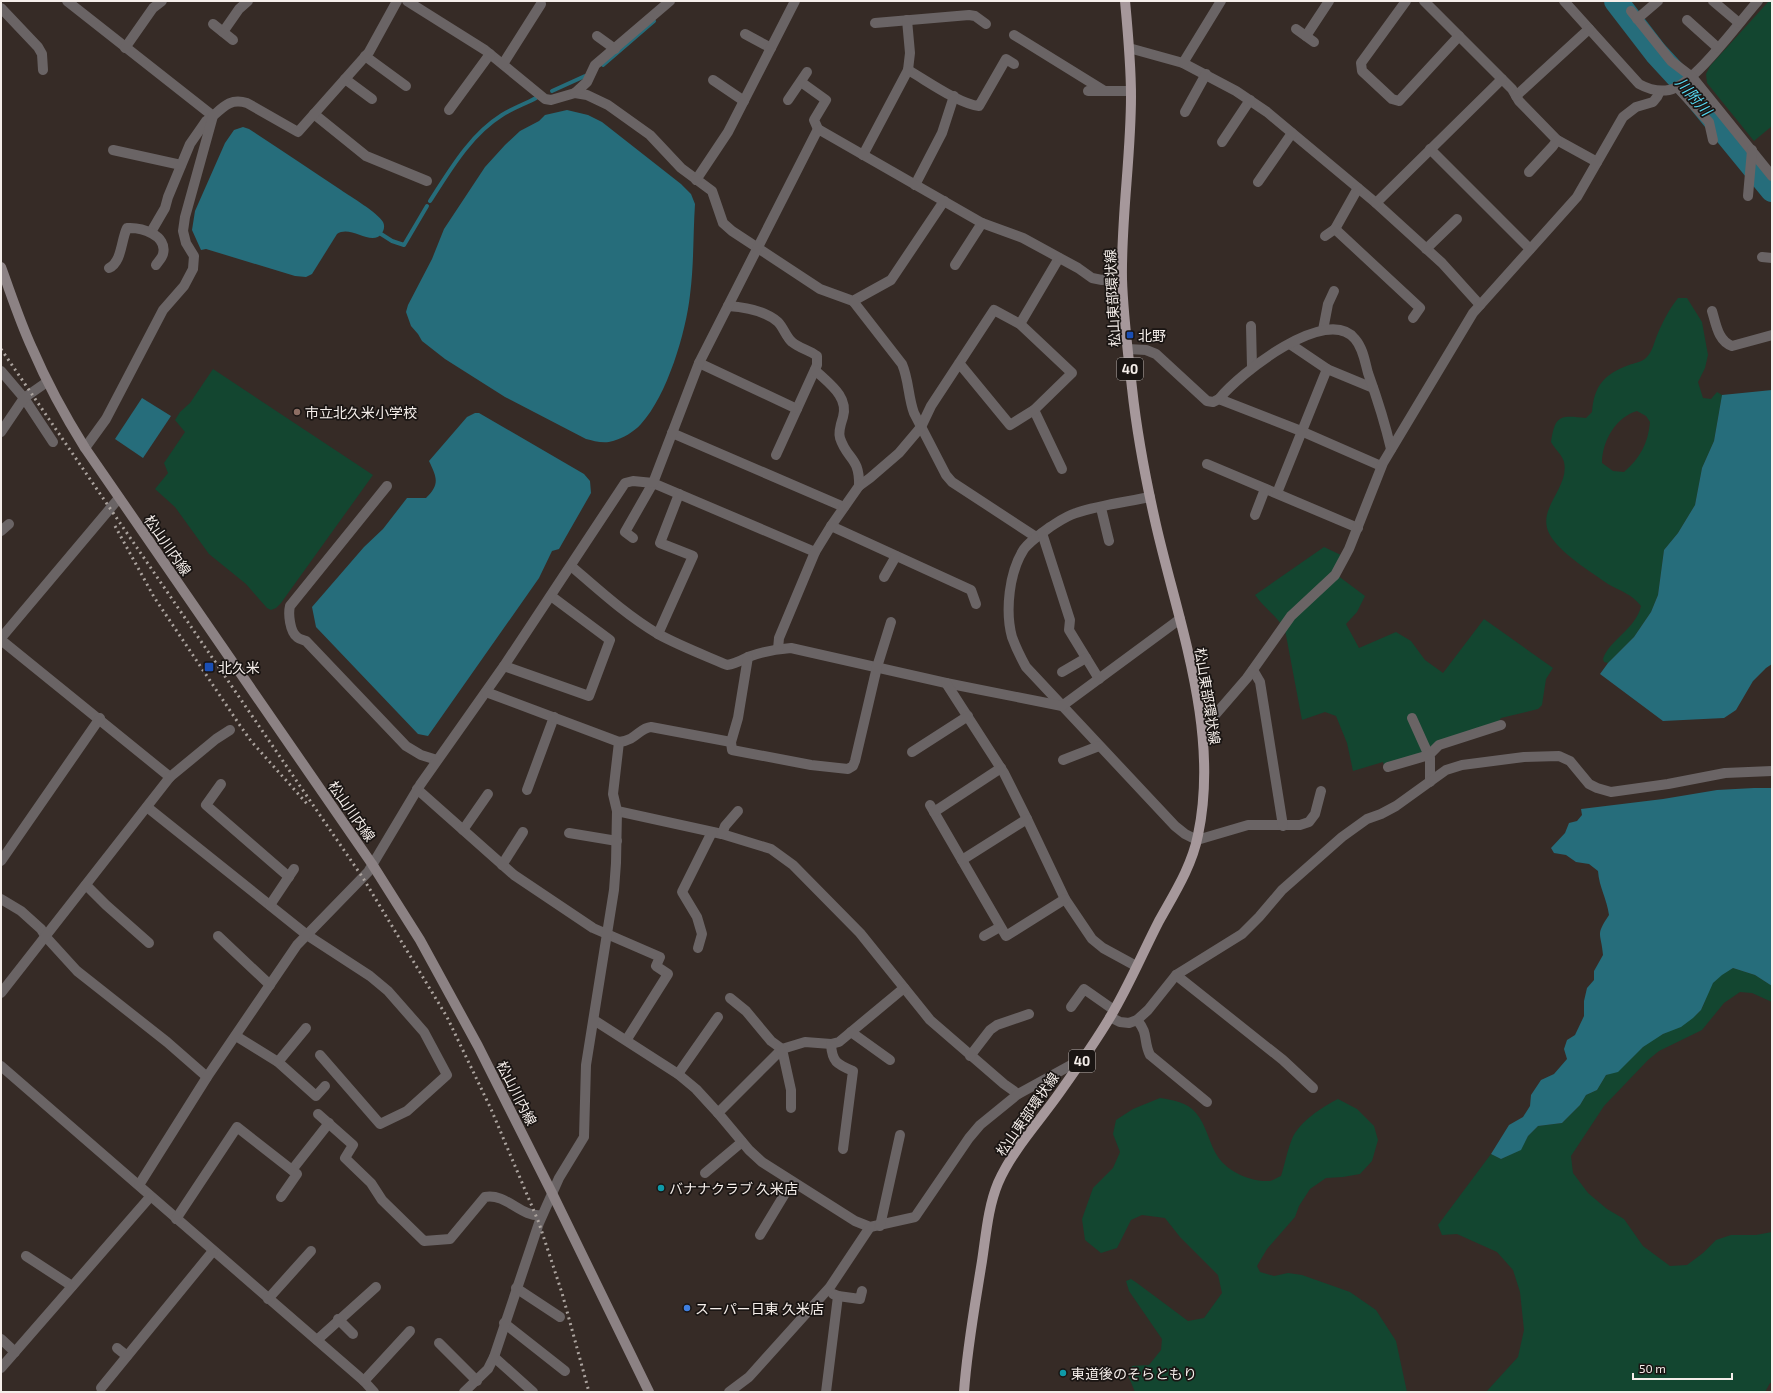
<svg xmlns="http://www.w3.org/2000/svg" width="1773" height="1393" font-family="'Exo 2','Noto Sans JP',sans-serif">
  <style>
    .green { fill: #134630; fill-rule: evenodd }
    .water { fill: #266d7b }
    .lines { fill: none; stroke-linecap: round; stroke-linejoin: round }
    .stream { stroke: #266d7b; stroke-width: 4 }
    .river { stroke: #266d7b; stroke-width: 24 }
    .street { stroke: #6a6465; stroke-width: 10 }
    .secondary { stroke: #8c8284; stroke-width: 10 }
    .primary { stroke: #a6989b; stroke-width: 10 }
    .rail { stroke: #aca49f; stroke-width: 3; stroke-dasharray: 2 4; stroke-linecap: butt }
    .transit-dot { fill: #1a4fb4; stroke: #1a1513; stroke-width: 1.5 }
    .education-dot { fill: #8d6e63; stroke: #1a1513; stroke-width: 1.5 }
    .culture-dot { fill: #0f9aa8; stroke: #1a1513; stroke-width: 1.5 }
    .shop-dot { fill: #3f7fe0; stroke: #1a1513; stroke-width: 1.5 }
    .labels { text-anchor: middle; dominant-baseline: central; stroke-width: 3.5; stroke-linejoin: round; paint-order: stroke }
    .shield { fill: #1a1513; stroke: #b3adaa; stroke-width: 1 }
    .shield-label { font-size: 13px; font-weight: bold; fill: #f5eeea }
    .street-label { font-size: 14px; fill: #f5eeea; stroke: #1a1513 }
    .poi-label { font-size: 14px; fill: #f5eeea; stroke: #1a1513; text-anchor: start }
    .water-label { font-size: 15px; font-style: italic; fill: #56dcf6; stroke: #1a1513 }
  </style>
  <rect width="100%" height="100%" fill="#362b26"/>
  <g class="green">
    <polygon points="1769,1 1772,1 1772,126 1754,141 1707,83 1706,74 1710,66"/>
    <path d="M 1678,298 L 1687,298 L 1702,322 L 1708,355 L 1705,368 L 1698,382 L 1703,398 L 1711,399 L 1717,392 L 1722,395 L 1714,441 L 1702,468 L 1695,505 L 1678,533 L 1664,550 L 1658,595 L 1651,612 L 1634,637 L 1608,663 L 1604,662 L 1603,659 C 1609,640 1636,629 1641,606 C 1632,594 1620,591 1608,584 C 1591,572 1560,553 1550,535 C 1535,509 1570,488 1564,462 C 1563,456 1554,448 1551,442 C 1555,415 1560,415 1586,418 L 1592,412 C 1594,386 1604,374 1629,365 C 1634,363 1642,362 1646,358 C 1653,351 1654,342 1658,333 C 1663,321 1670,308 1678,298 ZM 1637,411 L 1646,416 L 1650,422 C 1648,444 1640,458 1624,472 L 1613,471 L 1602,463 C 1602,441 1616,417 1637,411 Z"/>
    <polygon points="213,369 373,475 281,603 276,608 271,610 267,608 246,584 209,554 175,507 155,489 168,473 164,463 185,432 175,420 180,412 190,403"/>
    <path d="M 1324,547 L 1343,556 L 1333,572 L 1365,596 L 1357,612 L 1346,624 L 1359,648 L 1396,632 L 1411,641 L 1425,660 L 1443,673 L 1484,619 L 1553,668 L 1546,679 L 1542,705 L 1538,709 L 1501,718 L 1492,730 L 1439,747 L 1433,757 L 1386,772 L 1383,762 L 1353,771 L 1347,743 L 1336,716 L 1325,712 L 1302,720 L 1285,630 C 1278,617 1264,608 1255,595 Z"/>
    <path d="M 1733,968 L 1755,975 L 1772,986 L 1772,1002 L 1752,993 L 1740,992 L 1724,1003 L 1702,1030 L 1659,1051 L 1648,1060 L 1604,1106 L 1571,1156 L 1573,1173 L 1588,1193 L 1607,1209 L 1624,1219 L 1643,1246 L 1670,1266 L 1687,1265 L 1703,1253 L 1716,1240 L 1731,1235 L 1756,1235 L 1772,1232 L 1772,1383 L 1770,1383 L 1765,1392 L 1486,1392 L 1518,1357 L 1524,1330 L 1520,1292 L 1513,1270 L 1497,1252 L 1457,1234 L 1442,1235 L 1438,1225 L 1491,1154 L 1501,1159 L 1520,1150 L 1528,1136 L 1538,1126 L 1562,1123 L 1580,1105 L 1586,1095 L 1597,1090 L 1606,1075 C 1624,1070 1629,1059 1643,1047 C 1660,1032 1684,1028 1700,1011 C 1704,1006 1706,997 1708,991 C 1713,980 1722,974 1733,968 Z"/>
    <path d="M 1160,1098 C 1173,1100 1187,1102 1196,1113 C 1207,1126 1209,1144 1218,1157 C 1229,1173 1252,1182 1270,1181 C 1274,1180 1278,1177 1281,1176 C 1285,1164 1287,1151 1292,1139 C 1299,1122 1322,1107 1338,1099 L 1357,1109 L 1374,1126 L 1378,1140 L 1372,1161 L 1360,1174 L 1343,1177 L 1326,1178 L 1310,1189 L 1299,1206 L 1295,1217 L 1267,1249 L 1257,1266 L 1260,1272 L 1274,1276 L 1288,1273 L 1302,1275 L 1350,1292 L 1376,1310 L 1396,1341 L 1407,1392 L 1214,1392 L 1212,1391 L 1135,1392 L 1128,1375 L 1132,1366 L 1149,1365 L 1161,1350 L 1162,1339 L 1129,1291 L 1126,1281 L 1131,1279 L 1137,1283 L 1188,1321 L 1204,1318 L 1222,1293 L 1218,1275 L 1180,1237 L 1165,1218 L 1142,1215 L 1131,1220 L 1117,1248 L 1101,1253 L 1085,1240 L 1082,1219 L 1093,1188 L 1113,1168 L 1120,1152 L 1113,1134 L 1116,1120 L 1133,1109 Z"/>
  </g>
  <g class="water">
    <path d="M 567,110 L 588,115 L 602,122 L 681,184 L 691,194 L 695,204 C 693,234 694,265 690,295 C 686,332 667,396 641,424 C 634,432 623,438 613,441 C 604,444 594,441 586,439 L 505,397 L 445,359 L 422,341 L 418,334 L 411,326 L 406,312 L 408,305 L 432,259 L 444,229 L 485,167 L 505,145 L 520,131 L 539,121 L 545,115 Z"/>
    <path d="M 243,127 L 249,129 C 280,149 311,170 341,190 C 351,197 377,212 383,222 C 385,226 384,230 382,233 C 372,248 351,224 337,234 L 312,274 L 306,277 L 295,276 L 206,249 L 201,250 L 192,230 L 195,211 L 225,143 L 234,130 Z"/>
    <polygon points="1772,390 1772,664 1766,668 1753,681 1736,710 1724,718 1663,721 1600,674 1608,663 1634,637 1651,612 1658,595 1664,550 1678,533 1695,505 1702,468 1714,441 1722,395"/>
    <polygon points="142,398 171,416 143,458 115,439"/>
    <path d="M 475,413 L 479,413 L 584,474 L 590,481 L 591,493 L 559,549 L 552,551 L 539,578 L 428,736 L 418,734 L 316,627 L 312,607 L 364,547 L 383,529 L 407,498 L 426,498 C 440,484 437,478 429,461 L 467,417 Z"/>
    <path d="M 1754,788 L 1772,788 L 1772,986 L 1755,975 L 1733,968 L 1722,975 L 1713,983 L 1701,1010 L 1693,1018 L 1681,1027 L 1663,1034 L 1643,1047 L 1618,1072 L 1606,1075 L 1597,1090 L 1586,1095 L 1580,1105 L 1562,1123 L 1538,1126 L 1528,1136 L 1521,1150 L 1501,1159 L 1491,1154 L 1509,1125 L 1523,1117 L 1530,1106 L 1531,1095 L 1541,1080 L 1554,1074 L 1567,1059 L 1564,1049 L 1567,1040 L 1575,1035 L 1584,1016 L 1584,1001 L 1587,988 L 1594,980 L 1594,971 L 1603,955 C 1601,932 1595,936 1609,915 C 1607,899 1599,887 1598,871 L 1589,864 L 1576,862 L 1566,855 L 1554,853 L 1551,848 L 1565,833 L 1569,823 L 1577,821 L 1582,815 L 1581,809 L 1663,799 L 1717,790 Z"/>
  </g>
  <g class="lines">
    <g class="stream">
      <polyline points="603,65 654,21"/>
      <polyline points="552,91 585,76"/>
      <path d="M 430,201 C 450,170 470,135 502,115 C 513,108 525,104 536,98"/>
      <polyline points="381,234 392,241 404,245 427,206"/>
    </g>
    <polyline class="river" points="1616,1 1656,53 1691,91 1772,190"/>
    <g class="street">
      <polyline points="67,1 213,116 206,121 190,144 168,197 165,208 151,232"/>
      <polyline points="407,1 485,50 545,99 551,100 575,93 587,95 608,105 650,135 681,168 712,191 723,223 732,231 820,289 853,301 891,280 944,201"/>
      <polyline points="1406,1 1361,63 1362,71 1392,99 1399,101 1459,36"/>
      <polyline points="1424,1 1512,89 1519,101 1557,140 1597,162"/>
      <path d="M 1564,1 L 1639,84 C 1648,89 1658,92 1669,90 C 1693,86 1740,21 1758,1"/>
      <polyline points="1713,1 1739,23"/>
      <polyline points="1,8 38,47 42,54 43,70"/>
      <polyline points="1631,11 1671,61 1692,77 1772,176"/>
      <polyline points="1637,19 1658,1"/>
      <polyline points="1687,20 1718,48"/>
      <polyline points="875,23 969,15 975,16 986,24"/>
      <polyline points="213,24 233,40"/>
      <polyline points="1296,29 1314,42"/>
      <polyline points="223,32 239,9 248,1"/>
      <polyline points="745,34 771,48"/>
      <polyline points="1014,35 1103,90"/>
      <polyline points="597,36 615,49"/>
      <polyline points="1306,36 1329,1"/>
      <polyline points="125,48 153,8 162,1"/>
      <polyline points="1129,48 1183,63 1236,91 1267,112 1376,203 1442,263 1480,305"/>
      <polyline points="365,56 406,86"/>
      <polyline points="1183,63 1221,1"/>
      <polyline points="503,64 541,4"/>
      <path d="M 908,70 C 926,80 959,104 979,106 L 1006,59 L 1014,64"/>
      <polyline points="345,79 372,99"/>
      <polyline points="713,80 744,101"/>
      <polyline points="801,82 826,100 814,120 818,129"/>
      <polyline points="1677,87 1709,122 1713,140"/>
      <polyline points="1088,91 1131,91"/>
      <polyline points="575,93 587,82 595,65 670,1"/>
      <polyline points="1516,96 1589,29"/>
      <polyline points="788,100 807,72"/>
      <polyline points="449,110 490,54"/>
      <polyline points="1185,112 1206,74"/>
      <polyline points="314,114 366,156 427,181"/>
      <polyline points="1222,142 1250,100"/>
      <polyline points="1430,149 1530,249"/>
      <polyline points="113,150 181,165"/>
      <polyline points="863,155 908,70 910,53 907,20"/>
      <polyline points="1529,172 1553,146 1557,140"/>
      <polyline points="696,180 728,132 795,1"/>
      <polyline points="1258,182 1292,133"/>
      <polyline points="915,185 942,133 954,96"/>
      <polyline points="1748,196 1752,150"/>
      <polyline points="1376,203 1502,79"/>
      <polyline points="1335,229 1420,308 1413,318"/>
      <polyline points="1325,236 1335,229 1358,188"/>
      <polyline points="1426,249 1457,219"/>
      <polyline points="1762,257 1772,258"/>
      <polyline points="955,265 982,223"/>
      <path d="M 109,268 C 122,262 121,240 127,228 C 141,227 168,235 163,254 C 162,258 158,262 156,265"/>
      <path d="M 853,301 L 902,364 C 909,380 908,397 914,413 L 946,475 L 952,482 L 1036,537"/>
      <path d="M 728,306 C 745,307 764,310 778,322 C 783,327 787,338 792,342 C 799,348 809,350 817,356 L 817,365 L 776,455"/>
      <path d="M 1712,311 C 1716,324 1718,341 1732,346 L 1772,335"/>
      <polyline points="1020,324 1059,258"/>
      <polyline points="1251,326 1252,367"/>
      <polyline points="1323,330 1328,304 1334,291"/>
      <polyline points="1290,344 1327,369 1373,388"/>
      <polyline points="1128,349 1146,350 1156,354 1207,401 1213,402 1219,399 1301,431 1381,466"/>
      <polyline points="699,363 797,409"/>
      <path d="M 815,370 C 828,383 849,396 843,417 C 841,423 838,432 840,438 C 847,460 860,457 859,486"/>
      <polyline points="1,371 24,398 53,442"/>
      <path d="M 1219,399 C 1239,374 1327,304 1355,339 C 1363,348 1365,362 1368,373 C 1377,398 1385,423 1391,449"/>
      <polyline points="1034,410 1062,469"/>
      <polyline points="1,432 24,398 47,382"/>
      <polyline points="672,433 844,507"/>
      <path d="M 85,448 L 106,419 L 163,310 L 184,286 L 193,269 L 194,256 L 186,243 L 183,231 L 185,217 L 213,116 C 224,106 231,98 247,103 L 298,132 L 369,52 L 397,1"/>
      <polyline points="1207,464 1358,528"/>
      <path d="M 387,486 L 290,606 C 288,614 290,632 297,637 C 299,639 303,640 306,641 L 406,746 L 421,755 L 437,760"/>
      <polyline points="1277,493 1327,369"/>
      <path d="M 1150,497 C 1126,502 1100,505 1076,513 C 1066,516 1058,522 1050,527 C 1041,534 1031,540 1024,549 C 1009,572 1005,611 1012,637 C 1016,648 1021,658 1026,667 L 1175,826 L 1185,834 L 1197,840 L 1248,825 L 1300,825 L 1309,822 L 1315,814 L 1321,791"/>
      <polyline points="1101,508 1109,541"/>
      <polyline points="1255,515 1265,489"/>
      <polyline points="831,526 971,590 976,604"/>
      <polyline points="1,531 9,524"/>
      <polyline points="1042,533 1070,620 1069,630 1099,679"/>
      <polyline points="633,538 625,532 653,483 815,552"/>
      <path d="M 571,566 C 599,590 626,615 658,634 C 680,646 704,655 727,665 C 735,664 740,661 748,657 C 761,652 777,649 791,648 L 946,683 L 1062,706 L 1180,619"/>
      <polyline points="884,577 896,556"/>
      <polyline points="658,634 693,556 660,543 679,494"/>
      <polyline points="1,638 119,498"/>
      <polyline points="1,640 170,777"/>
      <polyline points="778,649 779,638 815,552 831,526 859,486 870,478 899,453 921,427 931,406 994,310 1020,324 1072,373 1034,410 1010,425 959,363"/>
      <polyline points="748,657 738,718 731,742 732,750 811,765 848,769 853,766 855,761 877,667 891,622"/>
      <polyline points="504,666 589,696 610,640 551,596"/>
      <polyline points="1253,670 1260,682 1283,826"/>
      <polyline points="1062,672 1086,658"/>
      <polyline points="946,683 1004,773 1027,819 1065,899 1092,939 1103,948 1136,966"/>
      <polyline points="1412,718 1430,758 1430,782"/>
      <polyline points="1202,730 1247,678 1291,616 1335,575 1349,549 1383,463 1473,313 1577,197 1623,117 1636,107 1653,102 1657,97 1660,91"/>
      <path d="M 619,742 C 637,740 639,728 651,727 L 731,742"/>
      <polyline points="912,752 968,716"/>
      <polyline points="1063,760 1099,746"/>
      <polyline points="1388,767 1429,755 1439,745 1501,725"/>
      <polyline points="221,784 206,805 289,877"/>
      <polyline points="417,789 514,875 593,928 660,957 656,966 668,974 627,1039"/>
      <polyline points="527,790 554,717"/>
      <polyline points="930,805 1006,936 1065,899"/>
      <polyline points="147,807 307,935 370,976 388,991 424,1032 447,1075 407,1111 380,1124 320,1055"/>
      <polyline points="617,811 722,834 771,849 793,865 860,933 930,1020 1004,1084 1018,1094"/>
      <polyline points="934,812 1001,768"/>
      <polyline points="463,830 488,794"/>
      <polyline points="569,833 617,841"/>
      <polyline points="722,834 725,826 738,811"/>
      <polyline points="962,860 1027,819"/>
      <polyline points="1,861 100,718"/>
      <polyline points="502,865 523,832"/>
      <polyline points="86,885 106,905 149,943"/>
      <polyline points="1,899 21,911 41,929 46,937 77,971 167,1042 207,1077"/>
      <polyline points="270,905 294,869"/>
      <polyline points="218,936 270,985"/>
      <polyline points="984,936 1000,927"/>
      <polyline points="698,948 702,934 697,917 682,892 712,832"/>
      <polyline points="1176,975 1283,1060 1313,1088"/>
      <polyline points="904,988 839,1042 831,1044 805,1042 782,1049 718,1113 749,1150 762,1162 855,1221 870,1227 915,1217 969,1138 980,1125 1018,1094 1084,1058"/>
      <polyline points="1,993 170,777 216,739 230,730"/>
      <polyline points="730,998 746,1011 771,1041 782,1049 791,1090 791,1108"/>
      <polyline points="1071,1007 1084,989 1114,1010"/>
      <polyline points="1110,1017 1120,1022 1129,1023 1137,1020 1148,1010 1176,975 1242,934 1259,917 1282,890 1342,837 1367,819 1381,814 1396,806 1446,770 1462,765 1524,757 1559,756 1570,761 1589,784 1597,788 1611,792 1668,784 1725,773 1772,771"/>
      <polyline points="594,1020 678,1074 696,1089 718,1113"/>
      <path d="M 1137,1020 C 1149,1034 1143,1041 1150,1055 L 1207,1102"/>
      <polyline points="851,1032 890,1060"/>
      <polyline points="236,1036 278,1062 316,1096 325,1086"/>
      <path d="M 831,1044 C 832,1062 837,1064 853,1071 L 843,1149"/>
      <polyline points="970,1056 990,1030 997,1025 1029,1014"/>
      <polyline points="278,1062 306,1028"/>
      <polyline points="1,1066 364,1381 374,1392"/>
      <polyline points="678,1074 718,1017"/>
      <path d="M 318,1114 L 353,1145 L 345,1158 L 371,1183 L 382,1200 L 424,1241 L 450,1239 L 485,1197 C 507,1193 521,1218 542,1215"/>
      <polyline points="292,1170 329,1123"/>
      <polyline points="705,1173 742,1142"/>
      <polyline points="139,1185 207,1077 297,945 368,872 420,785 504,666 625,483 633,481 653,483 699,363 818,129 982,223 1023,238 1078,268 1092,278 1102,280 1122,277"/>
      <polyline points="176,1219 237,1127 297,1174 281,1197"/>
      <polyline points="880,1226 900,1135"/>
      <polyline points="760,1235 792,1182"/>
      <polyline points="26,1256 72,1286"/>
      <polyline points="516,1288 560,1317"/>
      <polyline points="833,1294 838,1296 860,1299 862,1291"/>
      <polyline points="268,1299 311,1251"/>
      <polyline points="338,1319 353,1334"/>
      <polyline points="504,1323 565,1371"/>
      <polyline points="1,1339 15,1352"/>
      <polyline points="317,1340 376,1287"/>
      <polyline points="439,1343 477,1381"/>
      <polyline points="117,1348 127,1356"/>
      <polyline points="494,1357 533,1392"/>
      <polyline points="1,1368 150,1197"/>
      <polyline points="364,1381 410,1331"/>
      <polyline points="101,1388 213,1251"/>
      <polyline points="464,1392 488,1369 494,1357 539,1223 559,1178 584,1137 586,1065 614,890 616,863 617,811 613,794 619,742 486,692"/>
      <polyline points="729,1392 749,1377 830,1287 870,1227"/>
      <polyline points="826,1392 838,1296"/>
    </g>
    <path class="secondary" d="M 1,267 C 11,294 20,322 32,348 C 47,383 65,416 85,448 L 372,864 L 420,940 L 478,1046 L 552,1193 L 649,1392"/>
    <path class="primary" d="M 964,1392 C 967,1348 975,1305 982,1261 C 986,1235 988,1207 998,1183 C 1013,1149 1039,1122 1060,1092 C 1077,1068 1094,1044 1109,1019 C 1128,988 1142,954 1159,921 C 1174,894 1192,866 1198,835 C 1220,731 1179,625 1156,525 C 1146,481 1137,434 1132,388 C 1128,352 1123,315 1122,279 C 1121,218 1131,157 1131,96 C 1131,64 1128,33 1125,1"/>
    <g class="rail">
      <polyline points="1,349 363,878 447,1017 491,1109 539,1223 562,1293 589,1392"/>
      <polyline points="115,526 154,597 239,724 251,741 308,805"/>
    </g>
  </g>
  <g class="transit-dot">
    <rect x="1126" y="331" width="8" height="8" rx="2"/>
    <rect x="204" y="662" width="10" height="10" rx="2"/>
  </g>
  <circle class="education-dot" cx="297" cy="412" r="4"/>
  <g class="culture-dot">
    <circle cx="661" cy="1188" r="4"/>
    <circle cx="1063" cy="1373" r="4"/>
  </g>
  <circle class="shop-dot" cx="687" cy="1308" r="4"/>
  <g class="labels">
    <g class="shield">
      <rect x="1117" y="358" width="26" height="22" rx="3"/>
      <rect x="1069" y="1050" width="26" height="22" rx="3"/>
    </g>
    <g class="shield-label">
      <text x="1130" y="369">40</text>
      <text x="1082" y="1061">40</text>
    </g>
    <g class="street-label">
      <text transform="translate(1112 298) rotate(-93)">松山東部環状線</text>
      <text transform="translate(168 545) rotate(55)">松山川内線</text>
      <text transform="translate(1208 696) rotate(81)">松山東部環状線</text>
      <text transform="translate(352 811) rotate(55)">松山川内線</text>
      <text transform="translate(517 1093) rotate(63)">松山川内線</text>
      <text transform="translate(1027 1114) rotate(-55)">松山東部環状線</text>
    </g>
    <g class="poi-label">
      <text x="1138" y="335">北野</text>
      <text x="305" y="412">市立北久米小学校</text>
      <text x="218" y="667">北久米</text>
      <text x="669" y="1188">バナナクラブ 久米店</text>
      <text x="695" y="1308">スーパー日東 久米店</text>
      <text x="1071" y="1373">東道後のそらともり</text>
    </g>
    <g class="water-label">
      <text transform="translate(1694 96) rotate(49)">川附川</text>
    </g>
  </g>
  <rect width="1773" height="1393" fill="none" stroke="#f5eeea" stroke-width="4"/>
  <path d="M1633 1373v6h99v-6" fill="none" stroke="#f5eeea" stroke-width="2"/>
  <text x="1639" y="1373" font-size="12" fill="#f5eeea" stroke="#1a1513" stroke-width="3" paint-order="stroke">50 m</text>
</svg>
